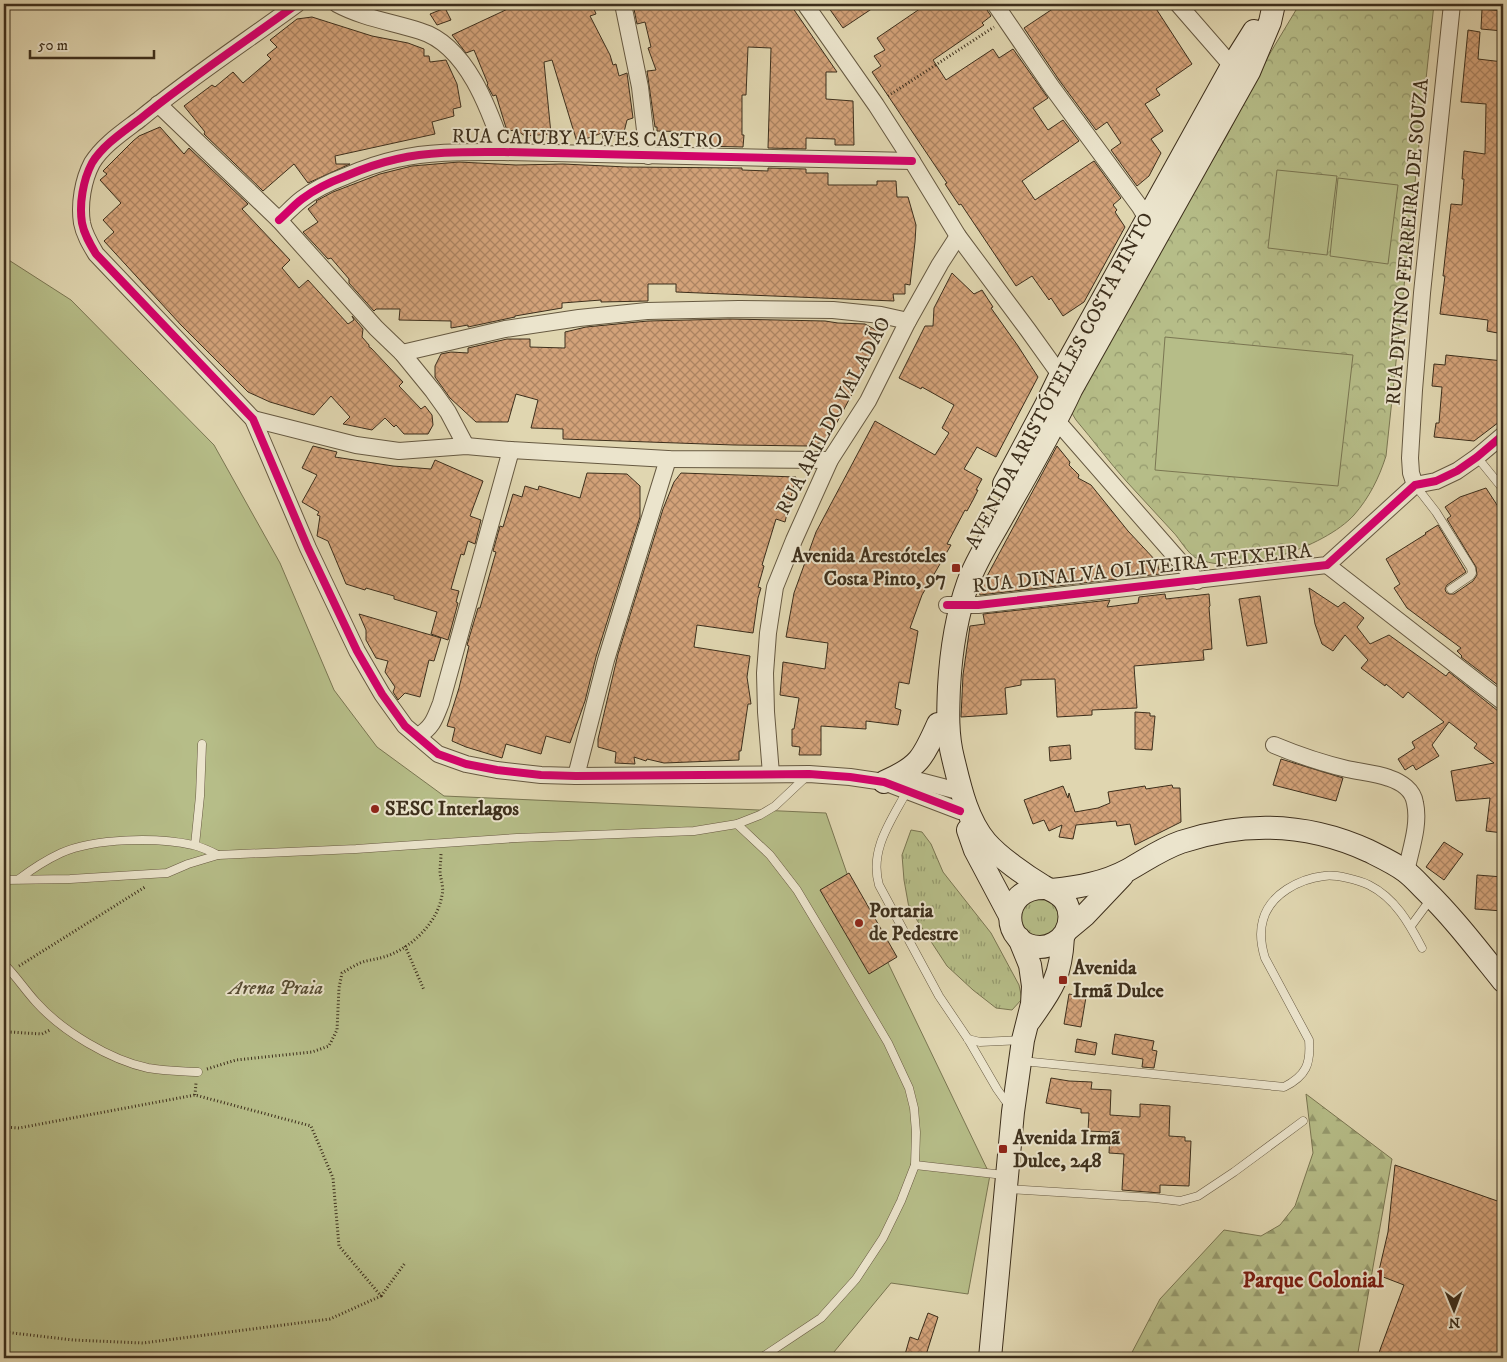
<svg xmlns="http://www.w3.org/2000/svg" width="1507" height="1362" font-family="'IM FELL DW Pica',serif">
  <style>
    .grass { fill: url(#grass-tufts); stroke: #7a7652 }
    .forest { fill: url(#forest-firs); stroke: #7a7652 }
    .park { fill: url(#park-crowns); stroke: #7a7652 }
    .pitch { fill: #b6bd88; stroke: #7a7652 }
    .building { fill: url(#building-cross-hatch); stroke: #3d2f1c }
    .lines { fill: none; stroke-linecap: round; stroke-linejoin: round }
    .lane-casing { stroke: #665941; stroke-width: 9 }
    .street-casing { stroke: #665941; stroke-width: 18 }
    .secondary-casing { stroke: #3d2f1c; stroke-width: 24 }
    .path { stroke: #3d2f1c; stroke-width: 3; stroke-dasharray: 1 2.5; stroke-linecap: butt }
    .lane { stroke: #ebe4cc; stroke-width: 8 }
    .street { stroke: #ebe4cc; stroke-width: 16 }
    .secondary { stroke: #ebe4cc; stroke-width: 22 }
    .cycleway-casing { stroke: #ebe4cc; stroke-width: 11 }
    .cycleway { stroke: #d6006c; stroke-width: 8 }
    .poi-dot { fill: #8f2418; stroke: #ebe4cc; stroke-width: 2 }
    .labels { text-anchor: middle; dominant-baseline: central; stroke-width: 4; stroke-linejoin: round; paint-order: stroke }
    .street-label { font-size: 20px; fill: #3d2f1c; stroke: #ebe4cc }
    .poi-label { font-size: 20px; font-weight: bold; fill: #3d2f1c; stroke: #ebe4cc; text-anchor: start }
    .park-label { font-size: 20px; font-style: italic; fill: #554b32; stroke: #ebe4cc }
    .quarter-label { font-size: 22px; font-weight: bold; fill: #7a1f14; stroke: #ebe4cc }
  </style>
  <defs>
    <pattern id="grass-tufts" width="24" height="20" patternUnits="userSpaceOnUse" patternTransform="scale(1.25)"><rect width="24" height="20" fill="#b6bd88"/><path d="M3 7l-1-3M5 7V3M7 7l1-3M15 17l-1-3M17 17v-4M19 17l1-3" fill="none" stroke="#959a6e"/></pattern>
    <pattern id="forest-firs" width="22" height="20" patternUnits="userSpaceOnUse" patternTransform="scale(1.25)"><rect width="22" height="20" fill="#b6bd88"/><path d="M5 1l3.5 6h-7zM16 11l3.5 6h-7z" fill="#959a6e"/></pattern>
    <pattern id="park-crowns" width="20" height="18" patternUnits="userSpaceOnUse" patternTransform="scale(1.25)"><rect width="20" height="18" fill="#b6bd88"/><path d="M2 6a3 3 0 1 1 6 0M12 15a3 3 0 1 1 6 0" fill="none" stroke="#959a6e"/></pattern>
    <pattern id="building-cross-hatch" width="8" height="8" patternUnits="userSpaceOnUse" patternTransform="scale(1.25)"><rect width="8" height="8" fill="#d3a279"/><path d="M0 0l8 8M0 8l8-8" fill="none" stroke="#ac8462"/></pattern>
  </defs>
  <rect width="100%" height="100%" fill="#e0d6b0"/>
  <filter id="stains"><feTurbulence type="fractalNoise" baseFrequency=".004" numOctaves="4"/><feColorMatrix values="0 0 0 0 .2 0 0 0 0 .09 0 0 0 0 .02 0 0 0 .5 -.17"/></filter>
  <radialGradient id="worn" r=".72"><stop offset=".6" stop-color="#630" stop-opacity="0"/><stop offset="1" stop-color="#630" stop-opacity=".3"/></radialGradient>
  <g class="grass">
    <polygon points="911,830 922,832 931,844 943,872 991,933 1019,985 1022,999 1012,1010 996,1008 973,990 947,966 909,908 904,880 902,855"/>
    <polygon points="1025,899 1053,900 1061,920 1048,937 1027,936 1017,911"/>
  </g>
  <polygon class="forest" points="1306,1094 1392,1159 1357,1358 1129,1358 1160,1299 1224,1230 1261,1236 1280,1225 1295,1206 1313,1153"/>
  <path class="park" d="M 1297,4 L 1434,4 L 1386,456 C 1379,478 1369,498 1354,515 C 1325,547 1236,578 1196,558 C 1187,553 1180,539 1173,532 C 1158,515 1142,499 1127,482 C 1109,462 1093,440 1076,420 L 1070,410 L 1136,291 L 1226,137 L 1269,55 L 1296,10 Z"/>
  <g class="pitch">
    <polygon points="1277,170 1337,176 1327,255 1268,248"/>
    <polygon points="1338,178 1398,185 1388,264 1330,256"/>
    <polygon points="4,257 71,300 214,445 280,563 334,690 377,747 444,796 826,813 852,888 990,1175 968,1294 891,1283 829,1358 4,1358"/>
    <polygon points="1165,337 1353,355 1338,486 1155,470"/>
  </g>
  <g class="building">
    <polygon points="510,4 592,4 596,14 590,16 610,55 613,65 616,64 619,76 627,73 633,118 627,120 624,132 603,139 602,133 577,142 552,60 544,62 551,134 525,136 516,130 507,131 496,95 493,96 487,85 488,84 474,50 466,53 452,35 512,7"/>
    <polygon points="633,4 790,4 837,72 826,72 826,99 853,101 854,145 835,145 835,139 806,138 806,149 768,148 771,48 748,47 746,95 742,95 742,135 744,135 743,147 699,146 698,132 657,131 657,127 655,127 647,71 656,70 648,48 651,47 645,22 637,24"/>
    <polygon points="826,4 879,4 843,28"/>
    <polygon points="927,4 985,4 987,10 991,16 982,23 984,25 933,60 946,80 993,49 999,58 1013,49 1048,98 1033,108 1048,130 1063,120 1079,141 1022,181 1035,200 1094,161 1121,198 1113,205 1117,210 1115,212 1125,227 1084,302 1063,316 1051,298 1049,300 1032,276 1016,286 961,204 959,205 945,184 947,183 938,170 872,72 881,66 874,56 885,50 877,38"/>
    <polygon points="1060,4 1153,4 1192,64 1156,89 1160,95 1145,104 1163,131 1151,139 1161,153 1149,176 1137,186 1111,150 1121,143 1107,122 1096,130 1059,80 1024,28"/>
    <polygon points="445,8 451,20 437,25 430,14"/>
    <polygon points="1482,9 1503,11 1503,31 1481,29"/>
    <polygon points="312,17 372,36 408,43 424,49 424,56 429,56 430,62 446,60 457,84 461,107 453,109 454,116 432,122 435,134 335,156 336,164 350,164 308,183 294,164 263,191 204,134 205,132 184,106 212,85 215,87 233,72 243,83 271,59 267,55 277,47 270,40 297,19"/>
    <polygon points="1468,30 1480,32 1478,59 1503,62 1503,334 1487,331 1488,320 1440,314 1445,276 1443,276 1451,204 1462,205 1464,179 1462,179 1464,151 1485,154 1486,104 1461,102"/>
    <polygon points="160,127 184,154 189,148 248,204 242,209 290,260 282,268 299,288 308,280 348,324 354,320 352,316 363,329 362,337 369,345 369,347 371,348 403,382 399,386 421,409 425,406 432,415 433,425 428,434 404,434 396,425 394,427 385,418 372,430 343,424 350,417 331,396 314,415 270,402 248,392 181,325 104,241 114,232 103,220 121,203 100,180 107,174 103,171 133,141 139,136"/>
    <polygon points="459,162 516,165 563,164 627,167 742,168 742,170 768,171 768,168 806,169 806,173 828,173 828,185 877,185 877,181 896,181 897,197 908,197 916,225 915,242 910,285 905,284 905,294 893,294 894,301 676,292 676,284 648,284 648,301 601,302 601,300 562,303 562,308 515,316 515,317 468,327 468,325 451,328 451,321 399,320 400,309 376,309 374,311 349,283 349,279 331,258 328,259 303,232 318,222 308,209 317,202 316,201 333,192 380,174 412,166"/>
    <polygon points="952,273 974,294 982,290 993,307 991,308 1018,346 1038,377 996,457 977,447 964,469 982,479 976,490 978,490 973,500 967,511 965,510 947,544 951,545 922,595 910,628 918,631 909,684 899,682 895,708 901,710 898,725 866,721 866,729 821,726 821,755 799,755 800,747 792,746 792,729 794,729 799,698 780,695 783,662 825,669 828,643 786,637 794,593 816,532 875,421 935,455 949,433 942,428 954,405 922,387 921,389 899,378 925,326 933,326 934,308"/>
    <polygon points="730,319 825,321 838,323 865,324 881,333 867,366 827,441 808,446 734,445 563,439 563,429 531,428 538,400 516,394 508,422 476,422 450,398 435,377 435,366 441,354 451,352 468,353 468,348 507,339 530,339 530,347 565,348 565,332 586,327 648,321"/>
    <polygon points="1446,355 1503,361 1503,419 1474,441 1434,437 1436,423 1439,423 1442,387 1432,386 1434,364 1445,365"/>
    <polygon points="313,446 337,452 335,457 393,466 431,469 435,460 483,481 470,516 481,520 475,544 468,541 464,555 461,554 451,589 459,591 456,602 458,603 448,640 431,634 437,612 394,599 394,596 366,588 365,590 346,584 328,541 317,536 320,516 317,515 319,512 302,502 317,475 302,468"/>
    <polygon points="1057,446 1070,462 1069,465 1079,475 1078,478 1091,485 1128,531 1157,562 1160,574 1133,577 1119,573 1117,579 980,595 979,591"/>
    <polygon points="587,473 627,474 640,486 640,517 596,657 585,701 570,743 546,736 541,754 506,744 502,758 466,747 452,741 455,728 447,726 459,688 469,646 467,645 478,608 480,608 496,552 493,551 500,526 503,527 513,494 522,497 525,486 538,490 539,486 580,498"/>
    <polygon points="681,473 796,477 785,522 776,519 762,565 764,566 758,587 761,588 758,598 753,633 697,625 694,647 750,656 747,677 751,704 748,704 741,751 739,751 739,760 664,763 647,759 646,761 634,757 635,764 615,763 616,752 598,747 598,739 618,654 663,509 674,482"/>
    <polygon points="1486,488 1499,508 1503,505 1503,689 1461,657 1462,656 1457,651 1461,648 1407,608 1394,588 1400,584 1386,559 1426,534 1425,533 1438,525 1466,572 1447,585 1445,589 1446,592 1449,594 1454,594 1473,581 1477,575 1476,567 1447,519 1451,516 1445,507 1460,497"/>
    <polygon points="1309,588 1338,607 1344,602 1364,618 1357,627 1370,644 1389,635 1446,676 1449,672 1503,715 1503,833 1486,831 1490,798 1456,801 1451,771 1494,763 1474,748 1477,744 1449,722 1432,745 1439,756 1416,770 1413,765 1405,770 1398,759 1415,748 1412,742 1444,722 1408,692 1403,698 1386,684 1385,686 1361,668 1368,660 1345,635 1333,651 1322,644 1315,624"/>
    <polygon points="1165,594 1166,599 1209,594 1210,606 1209,607 1212,649 1203,650 1204,660 1134,666 1137,708 1092,710 1092,715 1057,717 1055,679 1021,680 1021,685 1005,688 1007,714 961,717 963,675 970,626 985,624 983,614 1110,600 1107,607 1138,603 1139,597"/>
    <polygon points="1260,596 1267,643 1247,646 1239,599"/>
    <polygon points="359,614 441,638 434,661 429,660 420,697 405,693 398,700 393,692 395,687 385,672 388,661 376,658 366,640 366,630"/>
    <polygon points="1135,712 1150,713 1150,716 1155,716 1152,750 1135,749"/>
    <polygon points="1070,745 1071,759 1050,761 1049,747"/>
    <polygon points="1281,759 1343,778 1336,801 1273,785"/>
    <polygon points="1172,785 1173,788 1180,788 1181,822 1135,845 1130,824 1117,826 1116,821 1076,825 1073,839 1059,837 1062,825 1049,831 1044,820 1033,824 1024,800 1063,786 1068,798 1069,793 1075,812 1098,808 1110,803 1108,792 1145,786 1146,789"/>
    <polygon points="1444,842 1463,854 1444,880 1426,867"/>
    <polygon points="849,873 897,957 869,974 820,890"/>
    <polygon points="1477,875 1503,877 1503,911 1475,909"/>
    <polygon points="1069,994 1086,997 1081,1027 1064,1024"/>
    <polygon points="1115,1034 1154,1041 1152,1050 1157,1051 1154,1068 1142,1067 1143,1059 1112,1054"/>
    <polygon points="1077,1039 1097,1043 1095,1055 1075,1052"/>
    <polygon points="1051,1078 1069,1081 1092,1082 1091,1089 1111,1090 1110,1115 1140,1117 1140,1104 1170,1106 1169,1136 1185,1137 1185,1141 1191,1141 1189,1186 1160,1185 1160,1193 1122,1190 1124,1154 1109,1153 1110,1132 1088,1131 1089,1113 1081,1113 1081,1109 1046,1103"/>
    <polygon points="1395,1165 1503,1203 1503,1358 1377,1358 1404,1285 1378,1275 1388,1232"/>
    <polygon points="928,1313 938,1317 925,1358 904,1358 910,1337 918,1340"/>
  </g>
  <g class="lines">
    <g class="lane-casing">
      <g id="lane">
        <polyline points="1477,457 1503,489"/>
        <polyline points="1415,485 1436,512 1471,568 1472,573 1470,576 1451,589"/>
        <path d="M 907,791 C 891,821 869,850 879,885 L 939,996 L 968,1039 L 997,1089 L 1009,1106"/>
        <polyline points="737,824 770,855 797,890 836,955 888,1043 909,1088 914,1108 916,1132 915,1165 901,1201 883,1238 856,1279 821,1318 761,1358"/>
        <polyline points="195,845 200,796 202,744"/>
        <path d="M 19,879 C 32,869 46,860 61,853 C 95,838 157,837 193,845 C 201,847 210,851 218,855"/>
        <polyline points="4,880 70,879 167,873 188,864 218,855 356,849 517,838 694,831 737,824 760,815 775,806 808,775"/>
        <polyline points="1411,926 1430,900"/>
        <path d="M 4,964 C 16,976 25,990 36,1002 C 62,1031 110,1060 148,1068 C 164,1071 181,1071 198,1072"/>
        <polyline points="968,1039 980,1042 1021,1040"/>
        <path d="M 1022,1061 L 1284,1087 C 1306,1076 1311,1064 1309,1040 L 1265,958 C 1261,945 1259,933 1263,920 C 1270,894 1299,879 1324,876 C 1335,874 1359,880 1369,885 C 1395,898 1409,923 1422,948"/>
        <polyline points="915,1165 1004,1175"/>
        <polyline points="1008,1189 1155,1198 1180,1201 1198,1196 1234,1172 1303,1121"/>
      </g>
    </g>
    <g class="street-casing">
      <g id="street">
        <path d="M 297,4 C 245,42 190,78 140,119 C 123,132 103,145 92,163 C 83,180 79,204 82,223 C 84,234 90,244 96,254 L 253,419 L 308,548 L 357,651 L 382,694 L 405,726 L 438,754 L 466,764 L 497,770 L 541,775 L 576,776 L 809,774 L 850,777 L 884,782 L 960,811"/>
        <path d="M 337,4 C 363,18 392,22 420,31 C 467,45 490,111 504,152"/>
        <polyline points="623,4 640,87 648,156"/>
        <polyline points="805,4 876,105 912,161 958,236 1028,330 1066,383"/>
        <polyline points="995,4 1051,86 1140,207 1147,219 1155,224"/>
        <polyline points="1178,4 1232,66 1242,70"/>
        <polyline points="158,104 279,220 376,328 402,353 433,391 448,412 466,446"/>
        <path d="M 279,220 C 287,213 294,205 302,199 C 315,189 330,182 346,176 C 362,169 379,163 397,159 C 431,151 468,152 504,152 L 912,161"/>
        <polyline points="402,353 505,329 579,318 647,311 739,309 833,310 881,315 908,321"/>
        <polyline points="1050,413 1197,581"/>
        <polyline points="253,419 356,445 399,451 466,446 511,450 668,459 830,460"/>
        <polyline points="1415,485 1411,473 1410,458 1414,390 1422,293 1452,4"/>
        <polyline points="1327,565 1503,702"/>
        <polyline points="947,605 978,605 1327,565 1415,485 1436,481 1457,471 1477,457 1503,435"/>
        <path d="M 418,736 C 433,727 435,718 441,703 L 511,450"/>
        <path d="M 1274,745 C 1298,755 1321,763 1347,769 C 1361,772 1376,773 1389,778 C 1401,782 1413,790 1415,803 C 1420,825 1410,851 1406,872"/>
        <polyline points="771,774 766,712 765,673 768,633 775,587 794,540 830,460 868,401 908,321 940,264 958,236"/>
        <polyline points="576,776 606,660 668,459"/>
        <polyline points="891,781 916,780 962,792"/>
      </g>
    </g>
    <g class="secondary-casing">
      <g id="secondary">
        <polyline points="1004,484 1045,407 1060,376 1232,66 1254,31"/>
        <path d="M 884,782 C 919,767 923,758 938,724"/>
        <polyline points="968,830 975,850 1010,916"/>
        <path d="M 1045,888 C 998,887 1001,947 1040,947 C 1050,947 1060,941 1065,933 C 1071,923 1071,910 1065,901 C 1059,892 1051,891 1043,886 C 1026,876 999,857 986,842 C 967,820 960,787 953,758 C 947,735 948,711 949,687 C 951,651 956,617 968,583 C 976,560 991,538 1003,516 C 1027,474 1051,433 1071,390 L 1249,72 L 1270,22 L 1274,4"/>
        <path d="M 1052,890 C 1079,887 1104,883 1128,870 C 1146,860 1161,849 1181,842 C 1244,821 1308,823 1369,851 C 1381,857 1394,863 1405,871 C 1412,876 1418,883 1424,889 C 1453,917 1478,950 1503,981"/>
        <polyline points="1067,930 1085,915 1122,876"/>
        <path d="M 1030,1020 C 1053,988 1061,976 1063,937"/>
        <polyline points="990,1358 1013,1112 1023,1040 1032,1004 1033,986 1030,965 1019,938"/>
      </g>
    </g>
    <g class="path">
      <polyline points="888,96 994,27"/>
      <polyline points="405,946 424,990"/>
      <polyline points="19,966 145,887"/>
      <polyline points="4,1030 9,1032 42,1034 50,1030"/>
      <path d="M 207,1069 L 236,1060 L 312,1052 L 329,1046 L 337,1030 L 339,988 L 342,973 C 349,969 358,963 366,961 C 375,959 383,958 392,954 C 415,944 438,921 442,895 C 444,888 441,880 440,873 C 440,866 441,860 441,853"/>
      <polyline points="195,1095 196,1083"/>
      <polyline points="4,1127 19,1128 195,1095 311,1126 333,1178 339,1246 381,1296 330,1319 143,1343 73,1340 4,1332"/>
      <polyline points="381,1296 405,1263"/>
    </g>
    <use href="#lane" class="lane"/>
    <use href="#street" class="street"/>
    <use href="#secondary" class="secondary"/>
    <g class="cycleway-casing">
      <g id="cycleway">
        <path d="M 297,4 C 245,42 190,78 140,119 C 123,132 103,145 92,163 C 83,180 79,204 82,223 C 84,234 90,244 96,254 L 253,419 L 308,548 L 357,651 L 382,694 L 405,726 L 438,754 L 466,764 L 497,770 L 541,775 L 576,776 L 809,774 L 850,777 L 884,782 L 960,811"/>
        <path d="M 279,220 C 287,213 294,205 302,199 C 315,189 330,182 346,176 C 362,169 379,163 397,159 C 431,151 468,152 504,152 L 912,161"/>
        <polyline points="947,605 978,605 1327,565 1415,485 1436,481 1457,471 1477,457 1503,435"/>
      </g>
    </g>
    <use href="#cycleway" class="cycleway"/>
  </g>
  <g class="poi-dot">
    <rect x="951" y="563" width="10" height="10" rx="2.5"/>
    <circle cx="375" cy="809" r="5"/>
    <circle cx="859" cy="923" r="5"/>
    <rect x="1058" y="975" width="10" height="10" rx="2.5"/>
    <rect x="998" y="1144" width="10" height="10" rx="2.5"/>
  </g>
  <g class="labels">
    <g class="street-label">
      <text transform="translate(587 139) rotate(1)">RUA CAIUBY ALVES CASTRO</text>
      <text transform="translate(1408 242) rotate(-85)">RUA DIVINO FERREIRA DE SOUZA</text>
      <text transform="translate(1060 381) rotate(-62)">AVENIDA ARISTÓTELES COSTA PINTO</text>
      <text transform="translate(834 416) rotate(-62)">RUA ARILDO VALADÃO</text>
      <text transform="translate(1142 569) rotate(-6)">RUA DINALVA OLIVEIRA TEIXEIRA</text>
    </g>
    <g class="poi-label">
      <text x="946" y="556" text-anchor="end">Avenida Arestóteles<tspan x="946" dy="23">Costa Pinto, 97</tspan></text>
      <text x="385" y="809">SESC Interlagos</text>
      <text x="869" y="911">Portaria<tspan x="869" dy="23">de Pedestre</tspan></text>
      <text x="1073" y="968">Avenida<tspan x="1073" dy="23">Irmã Dulce</tspan></text>
      <text x="1013" y="1138">Avenida Irmã<tspan x="1013" dy="23">Dulce, 248</tspan></text>
    </g>
    <g class="park-label">
      <text x="276" y="988">Arena Praia</text>
    </g>
    <g class="quarter-label">
      <text x="1313" y="1280">Parque Colonial</text>
    </g>
  </g>
  <rect width="1507" height="1362" fill="none" stroke="#e0d6b0" stroke-width="20"/>
  <rect x="5" y="5" width="1497" height="1352" fill="none" stroke="#3d2f1c" stroke-width="2.5"/>
  <rect x="10" y="10" width="1487" height="1342" fill="none" stroke="#3d2f1c"/>
  <g transform="translate(1454 1310) rotate(179)" stroke="#ebe4cc" stroke-width="4" paint-order="stroke">
  <path d="M0-4L9 19L0 12L-9 19Z" fill="#3d2f1c"/>
  <text y="-8" font-size="14" font-weight="bold" text-anchor="middle" fill="#3d2f1c">N</text>
  </g>
  <path d="M30 50v8h124v-8" fill="none" stroke="#3d2f1c" stroke-width="2.5"/>
  <text x="38" y="50" font-size="15" fill="#3d2f1c" stroke="#ebe4cc" stroke-width="4" paint-order="stroke">50 m</text>
  <rect width="100%" height="100%" filter="url(#stains)"/>
  <rect width="100%" height="100%" fill="url(#worn)"/>
</svg>
